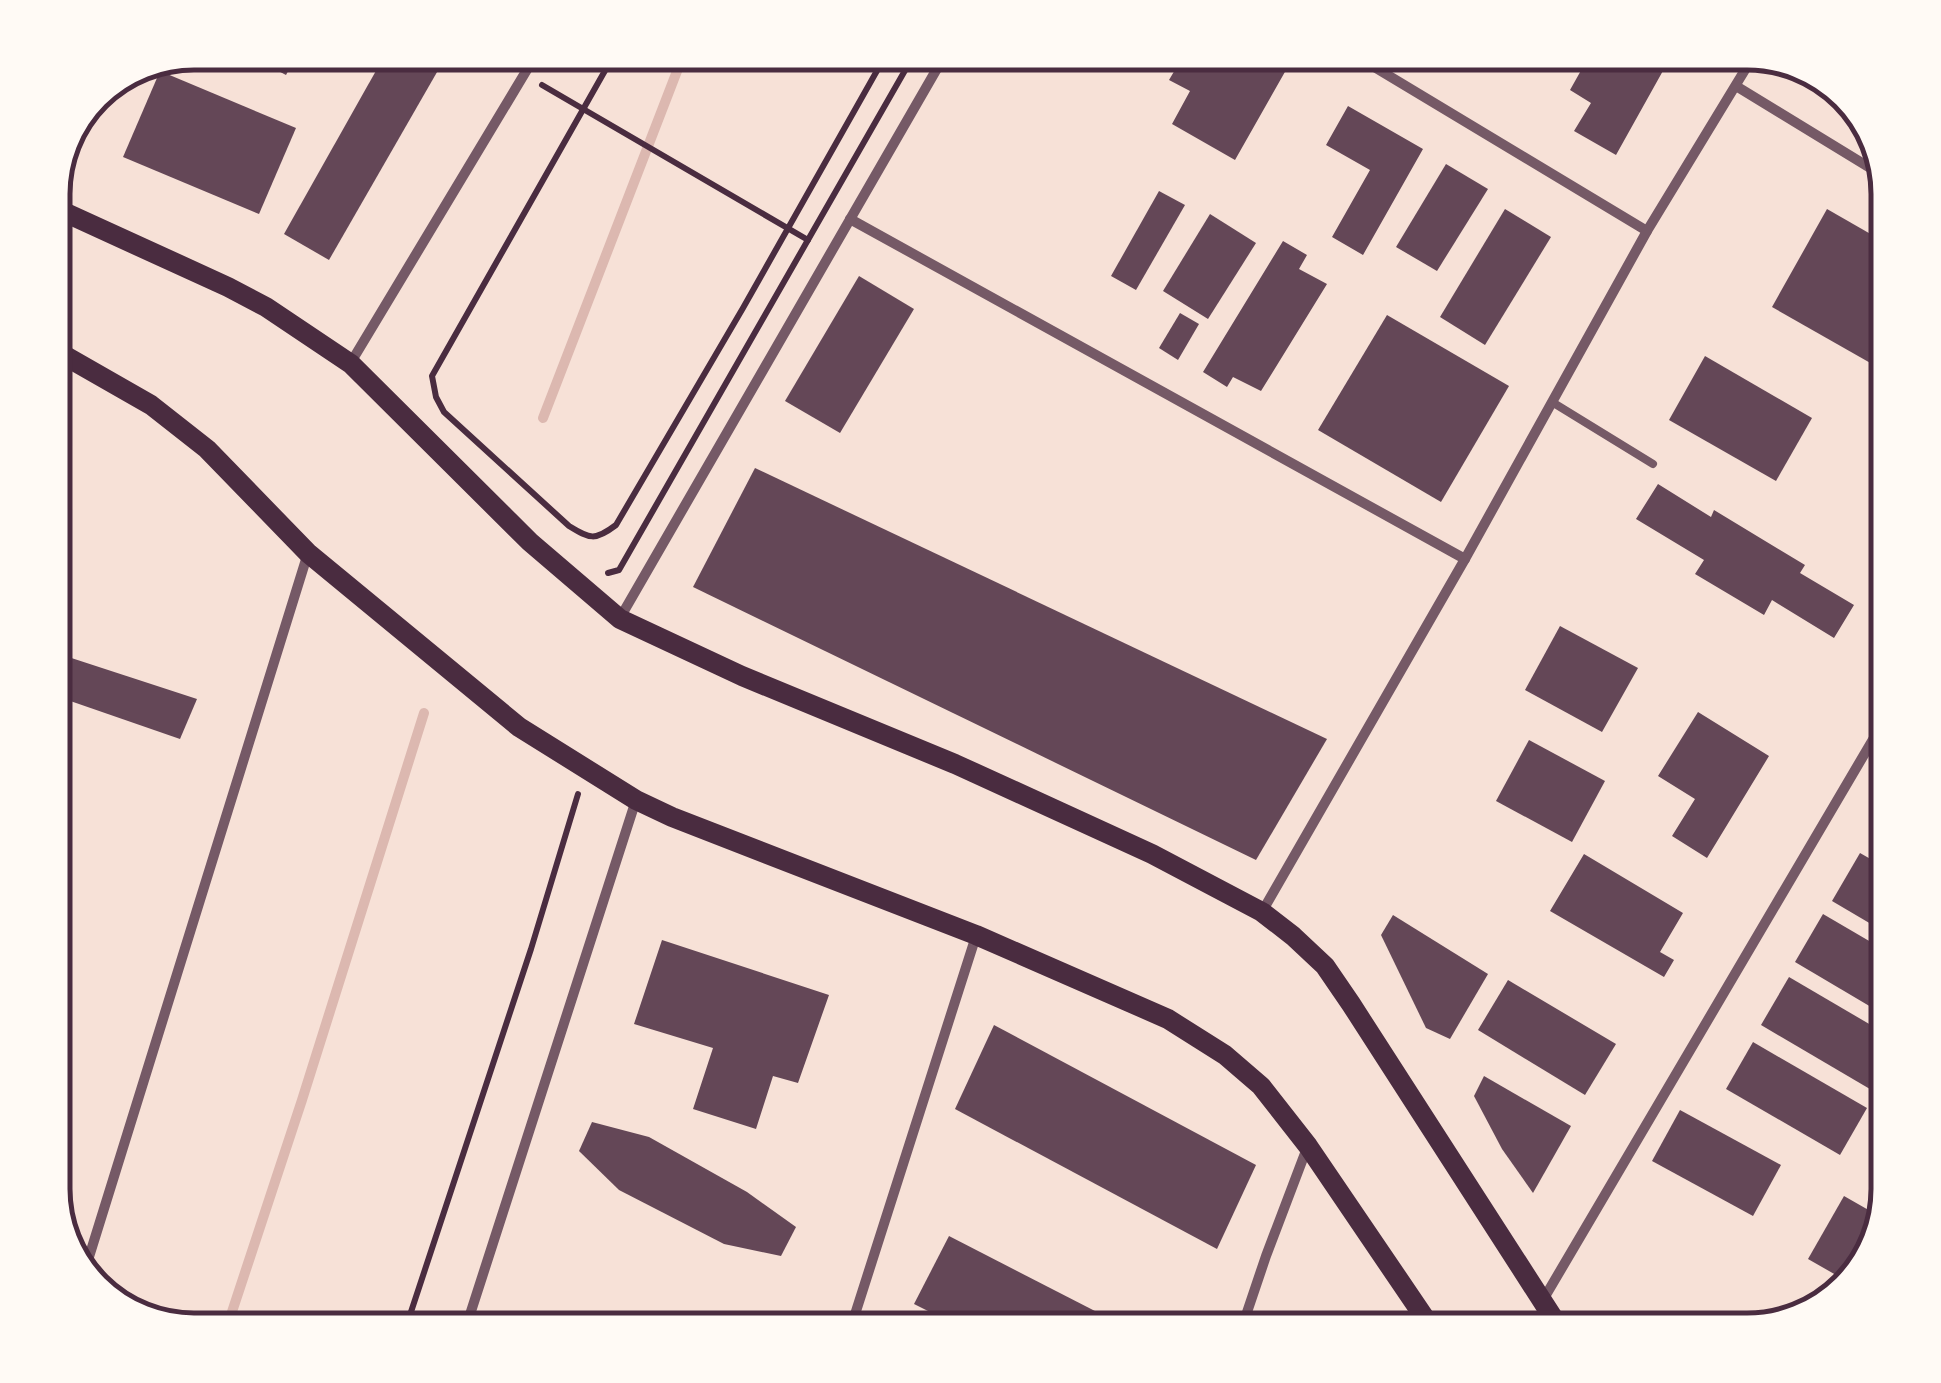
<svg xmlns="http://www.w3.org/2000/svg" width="1941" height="1383" font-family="'Public Sans',sans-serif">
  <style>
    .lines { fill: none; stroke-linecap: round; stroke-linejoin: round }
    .stream { stroke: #dcb8b0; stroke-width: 10 }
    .building { fill: #644757 }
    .path { stroke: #4a2c40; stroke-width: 6 }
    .service { stroke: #755966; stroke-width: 8 }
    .minor { stroke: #755966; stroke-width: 10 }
    .secondary { stroke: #4a2c40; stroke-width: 20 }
    .rim { fill: none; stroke: #4a2c40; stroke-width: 5 }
  </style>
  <rect width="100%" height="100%" fill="#f7e1d7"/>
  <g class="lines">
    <g class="stream">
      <polyline points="543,418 684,53"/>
      <polyline points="226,1330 302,1100 424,713"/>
    </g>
  </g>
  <g class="building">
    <polygon points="244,53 298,53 286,75"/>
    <polygon points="386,53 448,53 329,260 284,234"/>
    <polygon points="1185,53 1271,53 1290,63 1235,160 1172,124 1190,91 1169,80"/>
    <polygon points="1624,53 1657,53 1669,60 1616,155 1574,131 1591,103 1570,90 1588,58 1613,72"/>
    <polygon points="160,71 296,128 259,214 123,157"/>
    <polygon points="1348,106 1423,149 1363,255 1332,237 1370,170 1326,145"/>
    <polygon points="1446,164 1488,189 1437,271 1396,247"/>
    <polygon points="1159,191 1185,205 1136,290 1111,276"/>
    <polygon points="1505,209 1551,237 1485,345 1440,317"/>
    <polygon points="1827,209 1888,244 1888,373 1772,307"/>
    <polygon points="1210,214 1256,243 1208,319 1163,291"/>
    <polygon points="1283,241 1307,255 1299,269 1327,284 1261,391 1233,377 1227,387 1203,372"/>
    <polygon points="859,276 914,309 840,433 785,401"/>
    <polygon points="1180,313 1199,324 1178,360 1159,348"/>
    <polygon points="1387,315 1509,386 1441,502 1318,430"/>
    <polygon points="1705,356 1812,418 1776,481 1669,420"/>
    <polygon points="755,468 1327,739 1256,860 693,587"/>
    <polygon points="1658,484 1711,517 1714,510 1805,565 1800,573 1854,605 1834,638 1772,600 1764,615 1695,574 1704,560 1636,519"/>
    <polygon points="1560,626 1638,668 1602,732 1525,690"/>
    <polygon points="53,652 197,699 180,739 53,695"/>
    <polygon points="1698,712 1769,756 1707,858 1672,836 1695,799 1658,776"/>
    <polygon points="1529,740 1605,781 1572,842 1496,801"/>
    <polygon points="1888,806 1888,845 1871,835"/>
    <polygon points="1860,853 1888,869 1888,934 1832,901"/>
    <polygon points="1584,854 1683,913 1660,952 1674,960 1664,977 1550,911"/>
    <polygon points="1823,914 1888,952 1888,1017 1795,962"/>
    <polygon points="1393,915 1488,974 1450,1039 1426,1028 1381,935"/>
    <polygon points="662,940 829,995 798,1083 773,1076 756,1129 693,1109 713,1048 634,1024"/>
    <polygon points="53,960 71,966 56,1014 53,1013"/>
    <polygon points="1789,977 1888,1035 1888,1069 1875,1092 1761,1025"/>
    <polygon points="1508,980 1616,1044 1585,1095 1478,1030"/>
    <polygon points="994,1025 1256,1165 1217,1249 955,1109"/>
    <polygon points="1753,1042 1867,1108 1840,1155 1726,1089"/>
    <polygon points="1484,1076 1571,1126 1533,1193 1502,1149 1474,1096"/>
    <polygon points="1680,1110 1781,1165 1753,1216 1652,1161"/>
    <polygon points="592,1122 649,1137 747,1192 796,1227 781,1256 724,1244 619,1190 579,1151"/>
    <polygon points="1888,1140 1888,1183 1870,1172"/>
    <polygon points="1844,1196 1879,1216 1860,1275 1850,1283 1808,1259"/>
    <polygon points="949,1236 1132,1330 966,1330 914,1304"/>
    <polygon points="527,1313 557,1330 516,1330"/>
  </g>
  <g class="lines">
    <g class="path">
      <path d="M 615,53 L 432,376 L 436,397 L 444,412 L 569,526 C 590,539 595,541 616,525 L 743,308 L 887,53"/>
      <polyline points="553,62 585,53"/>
      <polyline points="542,85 808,240"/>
      <polyline points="608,573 619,570 915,53"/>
      <polyline points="405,1330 531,949 578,794"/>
    </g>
    <polyline class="service" points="1552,402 1653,464"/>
    <g class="minor">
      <polyline points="1351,53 1647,231"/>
      <polyline points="1736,86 1885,177"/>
      <polyline points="850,219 1465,559"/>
      <polyline points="350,364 537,53"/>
      <polyline points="620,618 946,53"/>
      <polyline points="1262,912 1465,559 1647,231 1754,55"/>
      <polyline points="84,1273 308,553"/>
      <polyline points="1543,1300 1888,714"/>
      <polyline points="465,1330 636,800"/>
      <polyline points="850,1330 976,936"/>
      <polyline points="1241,1330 1266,1256 1307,1148"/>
    </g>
    <g class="secondary">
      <polyline points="53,207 228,287 266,307 351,364 530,542 620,619 742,676 955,764 1152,854 1262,912 1293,936 1325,966 1351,1004 1561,1330"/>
      <polyline points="53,349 151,405 207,449 308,553 519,727 636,800 672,817 976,935 1168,1019 1225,1055 1261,1086 1308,1146 1433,1330"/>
    </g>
  </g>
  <path d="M0 0H1941V1383H0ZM194 70H1747A124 124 0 0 1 1871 194V1189A124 124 0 0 1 1747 1313H194A124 124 0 0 1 70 1189V194A124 124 0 0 1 194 70Z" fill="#fffaf5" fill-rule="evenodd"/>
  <path class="rim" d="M194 70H1747A124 124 0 0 1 1871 194V1189A124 124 0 0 1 1747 1313H194A124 124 0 0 1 70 1189V194A124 124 0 0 1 194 70Z"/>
</svg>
